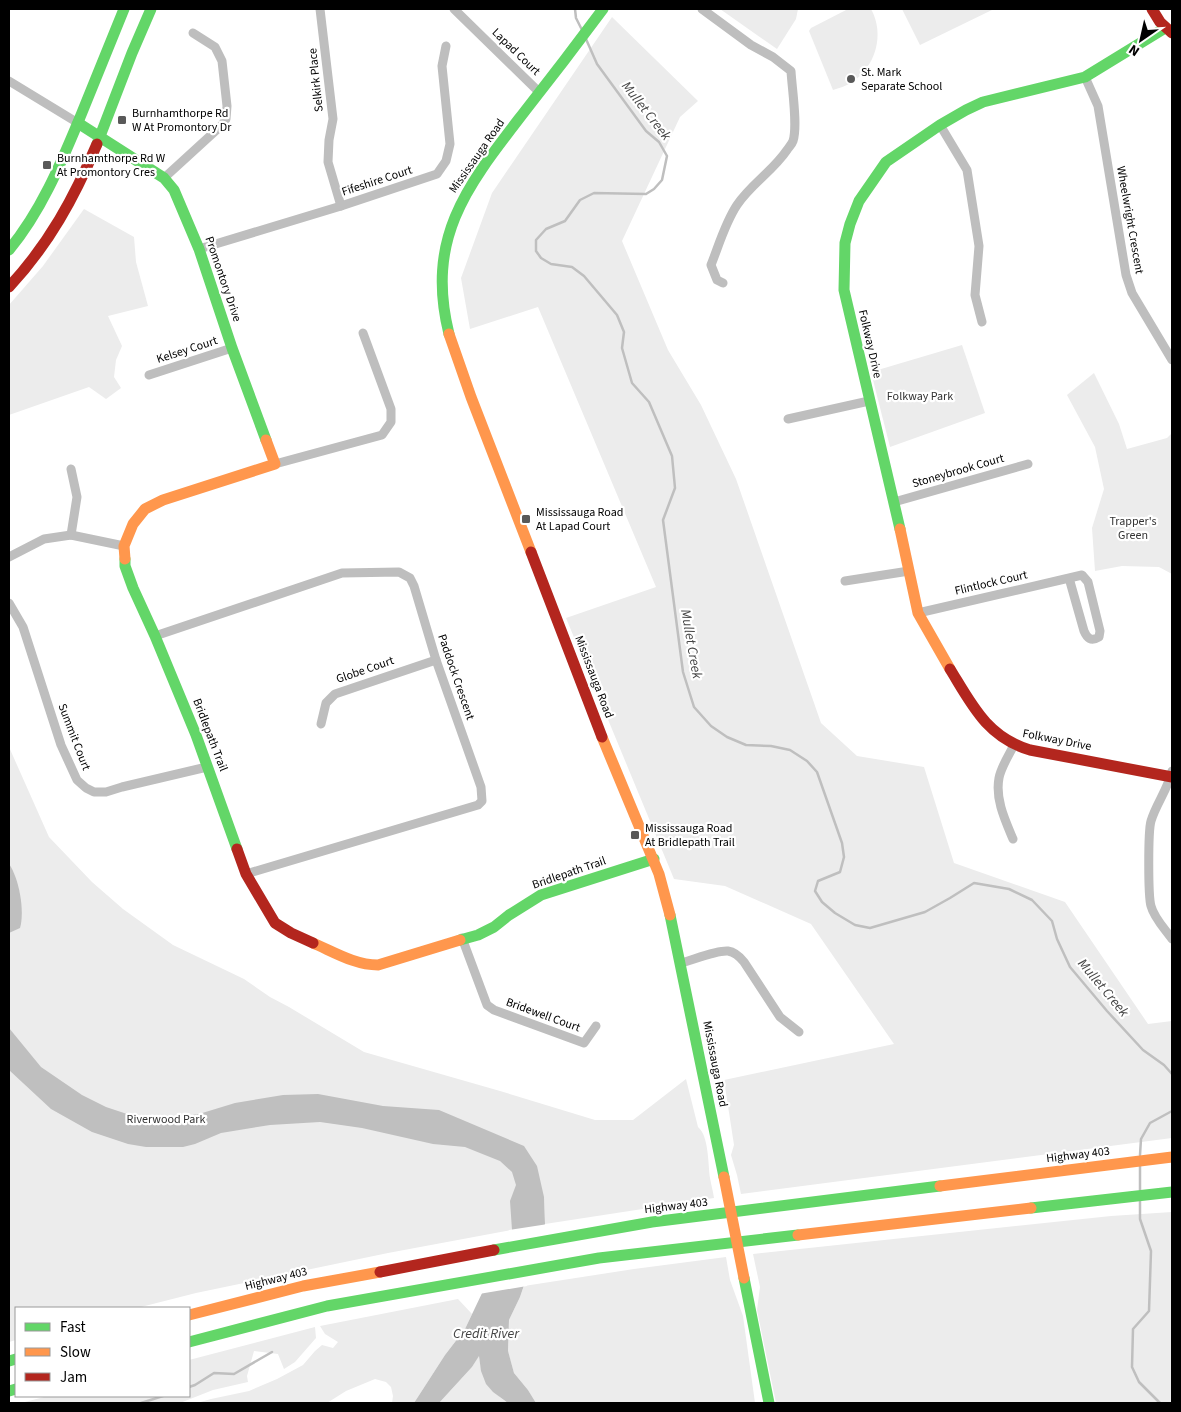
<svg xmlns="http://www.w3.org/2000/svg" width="1181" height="1412" font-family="'Source Sans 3',sans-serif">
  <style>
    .green { fill: #ececec }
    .water { fill: #bfbfbf }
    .pier { fill: #fff }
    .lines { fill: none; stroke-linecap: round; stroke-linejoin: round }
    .stream { stroke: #bfbfbf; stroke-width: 2.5 }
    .street { stroke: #bebebe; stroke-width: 9 }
    .fast { stroke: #63d668; stroke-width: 11 }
    .slow { stroke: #ff974d; stroke-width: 11 }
    .jam { stroke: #b3261e; stroke-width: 11 }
    .slow-bridge { stroke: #ff974d; stroke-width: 11 }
    .poi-dot { fill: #595959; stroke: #fff; stroke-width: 2 }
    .labels { text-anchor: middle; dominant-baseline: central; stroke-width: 4.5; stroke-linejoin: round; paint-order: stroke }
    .street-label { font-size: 12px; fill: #000; stroke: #fff }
    .poi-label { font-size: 12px; fill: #000; stroke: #fff; text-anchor: start }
    .park-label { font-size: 12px; fill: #333; stroke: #fff }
    .water-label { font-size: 14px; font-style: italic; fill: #444; stroke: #fff }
  </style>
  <rect width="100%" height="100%" fill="#fff"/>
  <g class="green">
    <polygon points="720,9 798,9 796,19 777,49"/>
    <path d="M 848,9 L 871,9 C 885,34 876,67 851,83 C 846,86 839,88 833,90 L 809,31 L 811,28 Z"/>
    <polygon points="902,9 994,9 920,45"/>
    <polygon points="612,17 698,101 680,117 622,241 668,350 701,405 736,479 821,723 857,756 924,767 954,863 1065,902 1148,1024 1172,1021 1172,1138 741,1194 737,1175 731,1155 734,1145 724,1080 894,1044 811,924 725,886 674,879 566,618 656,587 538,307 470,329 461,278 492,193"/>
    <polygon points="84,209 134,237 136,262 148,306 108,316 122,346 116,360 114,377 121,388 106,399 89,387 9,415 9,305 43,266"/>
    <polygon points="962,345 985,413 890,447 871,372"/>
    <polygon points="1094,373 1119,424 1127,449 1167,438 1172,433 1172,574 1159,567 1122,566 1095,571 1092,528 1104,489 1095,447 1067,395"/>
    <path d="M 9,747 L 49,837 L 92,882 L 123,909 L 173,945 L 244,979 L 270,997 L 289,1007 L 364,1052 L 500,1091 L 595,1120 L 633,1120 L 686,1079 L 698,1127 C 709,1136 708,1164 710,1178 C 711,1184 713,1191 714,1198 L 545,1224 L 544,1197 L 512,1230 L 388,1253 L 196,1293 L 137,1308 L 16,1308 L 16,1340 L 9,1342 Z"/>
    <polygon points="1172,1212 1172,1403 776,1403 757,1310 760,1287 753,1254 1111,1216"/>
    <polygon points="726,1257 730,1280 743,1316 755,1403 536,1403 528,1390 514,1373 508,1352 509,1320 520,1297 524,1286 634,1269"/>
    <polygon points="458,1299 472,1314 465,1329 445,1355 414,1403 392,1403 393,1396 391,1387 386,1382 375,1379 346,1391 327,1403 197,1403 211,1399 249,1391 277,1379 303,1365 315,1351 322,1345 333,1348 338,1342 325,1334 320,1326"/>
    <polygon points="315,1327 316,1338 295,1362 284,1369 278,1354 254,1351 247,1376 248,1382 213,1390 180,1403 21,1403 48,1396 189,1396 189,1360"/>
    <path d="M 479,1355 C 482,1380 488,1389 508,1403 L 439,1403 L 472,1367 Z"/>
  </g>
  <g class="water">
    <path d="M 9,864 C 19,878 25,911 20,928 L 9,933 Z"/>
    <polygon points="9,1028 41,1067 82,1095 106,1107 142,1119 172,1118 199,1114 235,1103 283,1095 318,1094 383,1106 439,1110 524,1146 537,1166 544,1197 545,1224 520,1297 509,1320 508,1351 514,1373 528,1390 536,1403 508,1403 493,1392 486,1384 481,1371 479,1356 472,1367 439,1403 414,1403 445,1355 465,1329 512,1230 510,1201 516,1185 512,1172 500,1161 465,1147 433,1144 362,1128 320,1122 270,1125 221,1133 195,1144 183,1147 146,1147 128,1144 92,1132 51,1109 9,1070"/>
  </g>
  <polygon class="pier" points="548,1224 527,1286 479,1294 509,1230"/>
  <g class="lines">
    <g class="stream">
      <polyline points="575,9 576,18 583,32"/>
      <polyline points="586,39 597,64 646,131 659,142 667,156 662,180 654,189 646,194 594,193 580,200 565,221 546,229 536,240 536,251 541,258 551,264 572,267 584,276 617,315 624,332 622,348 632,383 649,402 672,456 675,488 663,520 683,672 694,707 711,726 727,737 746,745 771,746 790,750 807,761 817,772 842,843 844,857 840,872 818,881 815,891 822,902 835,913 855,925 870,928 925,912 950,898 974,883 1009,889 1032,900 1052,921 1057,939 1070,967 1107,1011 1143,1050 1164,1065 1172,1074"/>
      <polyline points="1140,1155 1141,1139 1150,1123 1172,1111"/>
      <polyline points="1140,1190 1140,1166"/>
      <polyline points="1140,1201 1140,1219 1151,1251 1149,1311 1133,1329 1132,1367 1139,1382 1160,1403"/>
      <polyline points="189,1387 195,1385 214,1373 234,1374 272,1352"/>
      <polyline points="141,1403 163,1396"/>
    </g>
    <g class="street">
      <polyline points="320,9 333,119 329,140 328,162 341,206"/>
      <polyline points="454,9 539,92"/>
      <path d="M 702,9 L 751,45 L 773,57 L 791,71 C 792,89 798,126 793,141 C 792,144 789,147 787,150 C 773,171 751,184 737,205 C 725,223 719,245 711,265 L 717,280 L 723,283"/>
      <polyline points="1085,77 1098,106 1126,275 1132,293 1172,360"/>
      <polyline points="9,81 78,123"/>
      <polyline points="940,125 967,170 979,246 975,295 982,322"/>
      <polyline points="164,178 222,125 226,119 227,106 222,61 215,47 193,33"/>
      <polyline points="199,249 341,206 437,174 446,161 450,144 442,66 446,46"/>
      <polyline points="149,375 232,348"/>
      <polyline points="788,419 869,401"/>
      <polyline points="275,464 382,435 391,422 391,409 363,333"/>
      <polyline points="71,469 77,497 71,535"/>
      <polyline points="894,502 1028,464"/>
      <polyline points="9,557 44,539 71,535 124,546"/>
      <polyline points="845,581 909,571"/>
      <polyline points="9,603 23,627 61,745 77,780 86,788 94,792 106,792 122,787 207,767"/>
      <path d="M 918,613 L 1082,575 L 1088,582 L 1100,631 L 1099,637 C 1091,642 1087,638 1084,631 L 1069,578"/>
      <polyline points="155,636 342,573 399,572 410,578 414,586 436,660 481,787 482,801 478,805 246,874"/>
      <polyline points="321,724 326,703 335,694 436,660"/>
      <path d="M 1172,771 C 1168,789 1156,804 1151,821 C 1148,831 1148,896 1151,906 C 1154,918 1165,929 1172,939"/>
      <path d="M 1013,839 C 1005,820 995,799 999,778 C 1001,767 1009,755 1014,745"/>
      <polyline points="462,938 487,1005 494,1010 584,1043 596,1026"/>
      <path d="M 681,963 C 693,960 716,950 728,951 C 735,952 740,957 744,962 L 780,1017 L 799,1032"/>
    </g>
    <g class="fast">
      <polyline points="78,123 164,178 174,190 199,249 232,348 266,440"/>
      <polyline points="97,144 132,53 151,9"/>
      <path d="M 9,250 C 42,210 61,163 81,115 C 95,80 110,44 124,9"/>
      <path d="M 449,334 C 425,236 468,185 525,111 C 551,78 577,44 603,9"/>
      <polyline points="900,529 844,290 845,243 850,224 859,201 886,162 940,125 966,110 983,102 1085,77 1165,28"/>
      <polyline points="125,559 125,566 133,588 155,636 196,735 237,849"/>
      <polyline points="670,915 724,1177"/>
      <polyline points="460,940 478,935 494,927 509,915 541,895 654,859"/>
      <polyline points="1031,1208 1172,1192"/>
      <polyline points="494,1250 652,1222 940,1186"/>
      <polyline points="744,1278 769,1403"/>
      <polyline points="189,1342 327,1306 599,1258 798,1235"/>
      <polyline points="9,1361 16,1359"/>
      <polyline points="9,1391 16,1389"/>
    </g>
    <g class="slow">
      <polyline points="449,334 471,397 531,552"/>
      <polyline points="900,529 918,613 950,669"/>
      <polyline points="125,559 124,546 133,524 145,509 163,500 275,464 266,440"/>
      <polyline points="602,737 659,874 670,915"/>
      <path d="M 313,943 C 334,952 355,965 378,965 L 460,940"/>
      <polyline points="940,1186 1172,1157"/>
      <polyline points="798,1235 1031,1208"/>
      <polyline points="189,1315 303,1286 380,1272"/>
    </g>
    <g class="jam">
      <polyline points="1152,9 1160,22 1172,33"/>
      <path d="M 9,287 C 49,244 74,198 97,144"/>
      <polyline points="531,552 602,737"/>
      <path d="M 950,669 C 972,705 987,737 1030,750 L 1172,777"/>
      <polyline points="237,849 246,874 275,923 291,933 313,943"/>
      <polyline points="380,1272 494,1250"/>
    </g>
    <polyline class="slow-bridge" points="724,1177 744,1278"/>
  </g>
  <g class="poi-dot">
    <circle cx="851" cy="79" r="5"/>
    <rect x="117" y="115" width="10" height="10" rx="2.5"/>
    <rect x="42" y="160" width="10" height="10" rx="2.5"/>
    <rect x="521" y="514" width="10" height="10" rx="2.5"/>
    <rect x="630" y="830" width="10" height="10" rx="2.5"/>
  </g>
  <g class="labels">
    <g class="street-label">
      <text transform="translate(516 52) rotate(44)">Lapad Court</text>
      <text transform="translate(316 80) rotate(-96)">Selkirk Place</text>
      <text transform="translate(477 156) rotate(-55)">Mississauga Road</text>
      <text transform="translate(377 181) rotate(-18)">Fifeshire Court</text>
      <text transform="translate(1130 220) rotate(80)">Wheelwright Crescent</text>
      <text transform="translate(223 279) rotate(71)">Promontory Drive</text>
      <text transform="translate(870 344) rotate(77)">Folkway Drive</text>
      <text transform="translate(187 350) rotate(-18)">Kelsey Court</text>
      <text transform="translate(958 471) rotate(-16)">Stoneybrook Court</text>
      <text transform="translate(991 583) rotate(-13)">Flintlock Court</text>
      <text transform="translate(365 670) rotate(-19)">Globe Court</text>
      <text transform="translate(456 677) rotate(71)">Paddock Crescent</text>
      <text transform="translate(594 677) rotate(69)">Mississauga Road</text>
      <text transform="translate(210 735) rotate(69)">Bridlepath Trail</text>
      <text transform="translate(74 737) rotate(69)">Summit Court</text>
      <text transform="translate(1057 740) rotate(11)">Folkway Drive</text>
      <text transform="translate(569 873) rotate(-19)">Bridlepath Trail</text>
      <text transform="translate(543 1015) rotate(20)">Bridewell Court</text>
      <text transform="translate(715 1064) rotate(79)">Mississauga Road</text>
      <text transform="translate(1078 1155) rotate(-7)">Highway 403</text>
      <text transform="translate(676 1206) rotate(-7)">Highway 403</text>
      <text transform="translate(276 1279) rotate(-14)">Highway 403</text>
    </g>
    <g class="poi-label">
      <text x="861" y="72">St. Mark<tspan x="861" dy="14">Separate School</tspan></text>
      <text x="132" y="113">Burnhamthorpe Rd<tspan x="132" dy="14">W At Promontory Dr</tspan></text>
      <text x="57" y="158">Burnhamthorpe Rd W<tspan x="57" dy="14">At Promontory Cres</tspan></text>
      <text x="536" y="512">Mississauga Road<tspan x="536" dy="14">At Lapad Court</tspan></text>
      <text x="645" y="828">Mississauga Road<tspan x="645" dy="14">At Bridlepath Trail</tspan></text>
    </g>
    <g class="park-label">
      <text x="920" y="396">Folkway Park</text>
      <text x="1133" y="521">Trapper's<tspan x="1133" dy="14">Green</tspan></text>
      <text x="166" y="1119">Riverwood Park</text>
    </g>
    <g class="water-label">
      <text transform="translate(646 111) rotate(52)">Mullet Creek</text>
      <text transform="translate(691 644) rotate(80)">Mullet Creek</text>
      <text transform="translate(1103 988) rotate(50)">Mullet Creek</text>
      <text x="486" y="1334">Credit River</text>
    </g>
  </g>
  <rect width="1181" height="1412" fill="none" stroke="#000000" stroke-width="20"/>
  <rect x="15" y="1307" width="175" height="90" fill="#ffffff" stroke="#999999"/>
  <rect x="25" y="1323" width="25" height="8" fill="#63d668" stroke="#999999"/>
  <text x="60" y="1332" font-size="15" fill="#000000">Fast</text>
  <rect x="25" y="1348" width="25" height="8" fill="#ff974d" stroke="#999999"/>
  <text x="60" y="1357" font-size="15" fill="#000000">Slow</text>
  <rect x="25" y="1373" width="25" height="8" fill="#b3261e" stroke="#999999"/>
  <text x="60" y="1382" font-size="15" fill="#000000">Jam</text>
  <g transform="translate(1141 40) rotate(214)" stroke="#ffffff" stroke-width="4" paint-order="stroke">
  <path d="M0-4L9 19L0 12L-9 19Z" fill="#000000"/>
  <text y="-8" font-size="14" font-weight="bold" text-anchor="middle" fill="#000000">N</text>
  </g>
</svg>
